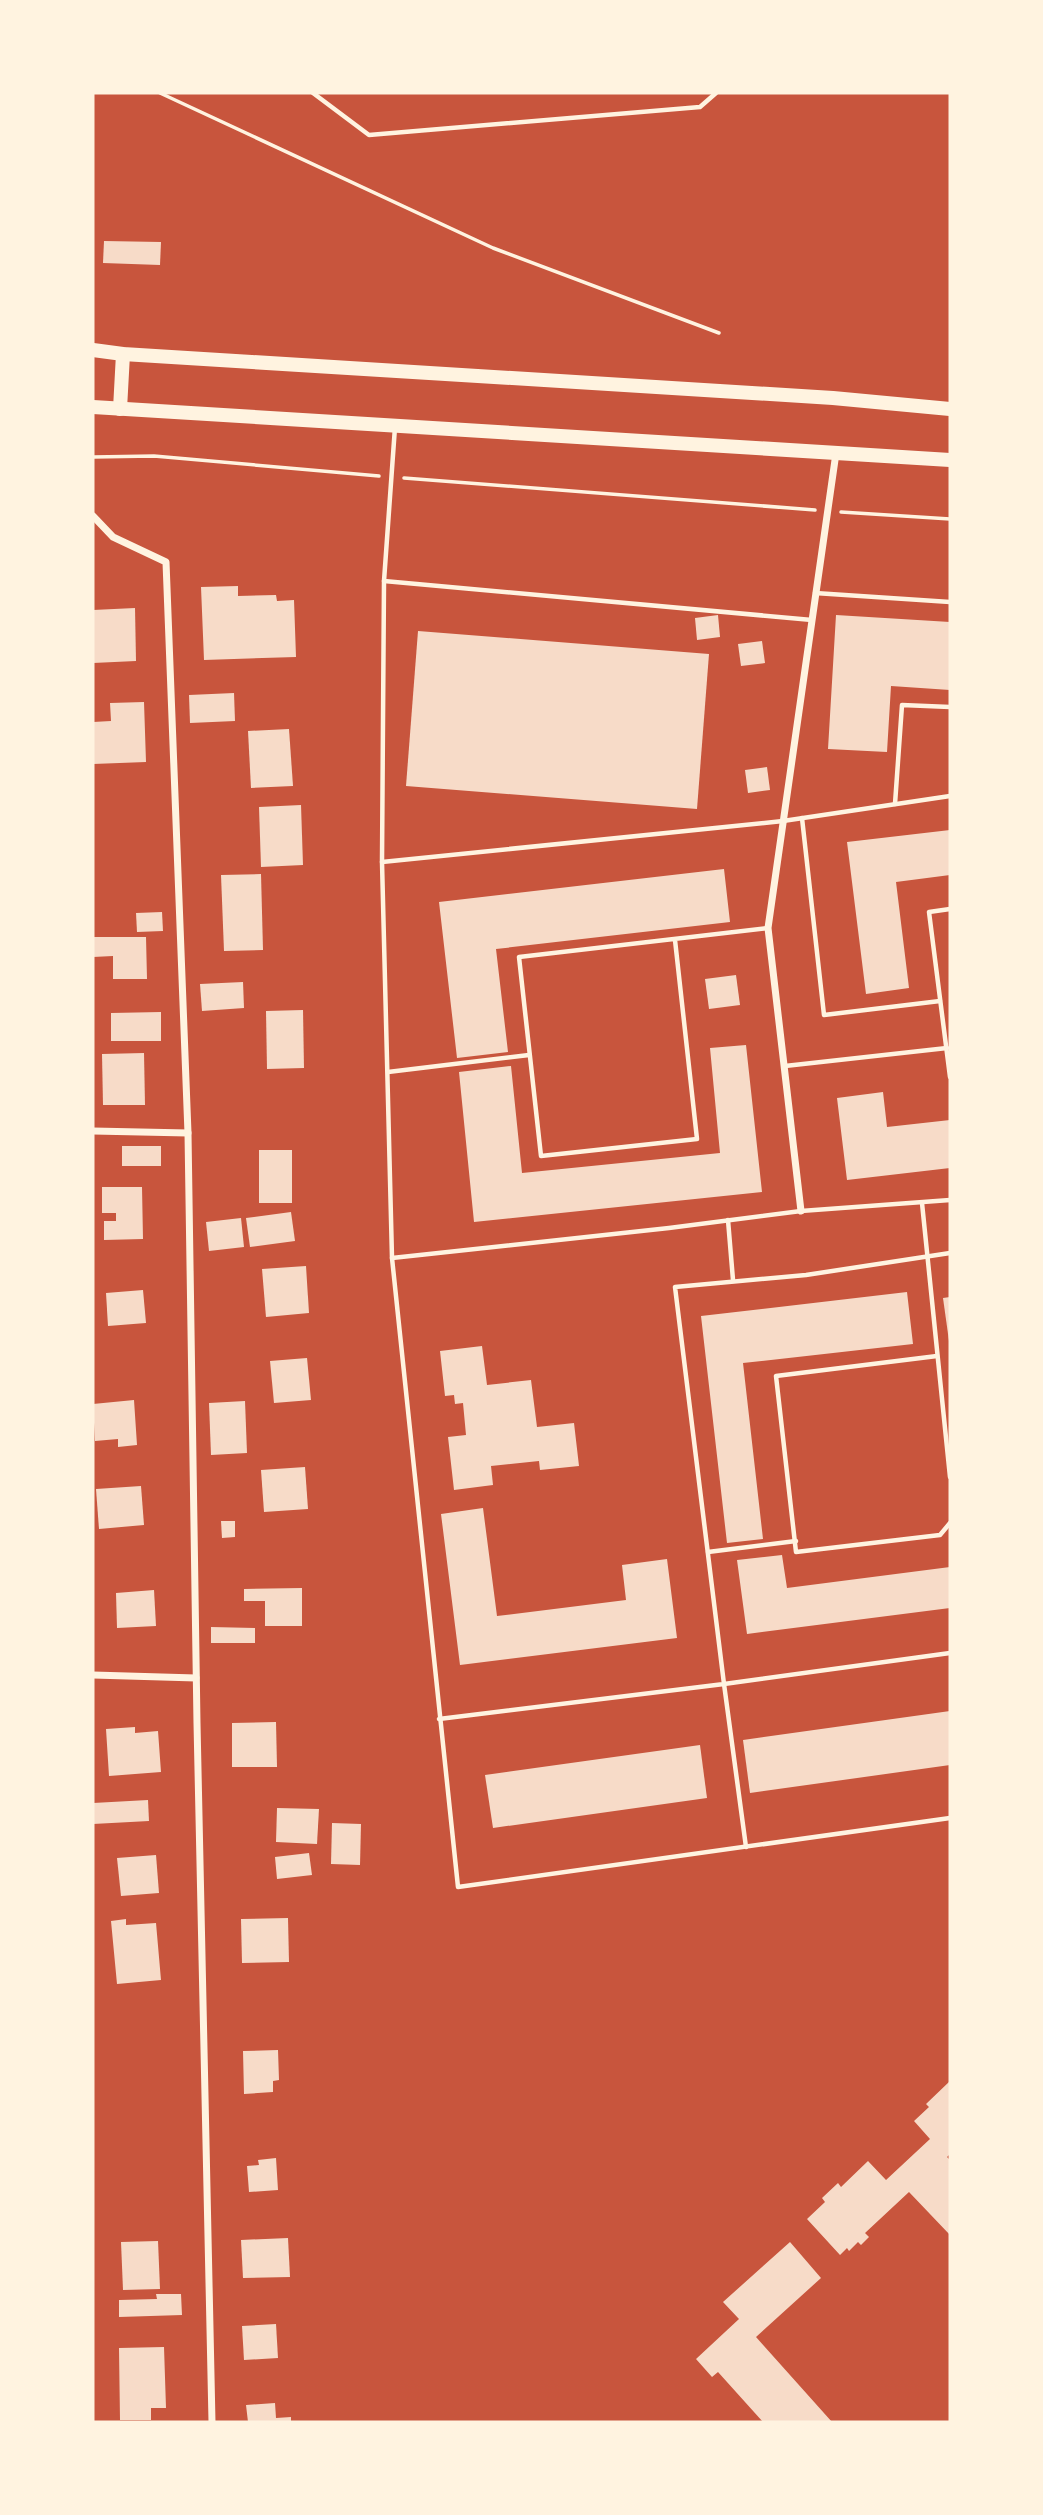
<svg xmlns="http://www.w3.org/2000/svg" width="1043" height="2515" font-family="'Source Serif 4',serif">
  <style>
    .building { fill: #f7dbc8 }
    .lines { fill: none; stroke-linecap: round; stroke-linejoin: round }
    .path { stroke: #fff3e0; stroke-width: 3.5 }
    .service { stroke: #fff3e0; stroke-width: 4.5 }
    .minor { stroke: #fff3e0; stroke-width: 7 }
    .primary { stroke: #fff3e0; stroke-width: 14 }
  </style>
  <rect width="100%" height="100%" fill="#c8553d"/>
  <g class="building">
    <polygon points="104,241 161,242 160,265 103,263"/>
    <polygon points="238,586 238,596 276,595 277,601 294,600 296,657 204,660 201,587"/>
    <polygon points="135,608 136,661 93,663 93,610"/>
    <polygon points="718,615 720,637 697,640 695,618"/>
    <polygon points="836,615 950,622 950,690 891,686 887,752 828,749"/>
    <polygon points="418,631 709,654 697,809 406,786"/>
    <polygon points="762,641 765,663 741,666 738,644"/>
    <polygon points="234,693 235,721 190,723 189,695"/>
    <polygon points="144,702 146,762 93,764 93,722 111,721 110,703"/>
    <polygon points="289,729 293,786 251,788 248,731"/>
    <polygon points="767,767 770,790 748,793 745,770"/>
    <polygon points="301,805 303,865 261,867 259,807"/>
    <polygon points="950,830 950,875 896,882 909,988 866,994 847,842"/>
    <polygon points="724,869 730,922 496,949 508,1052 457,1058 439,902"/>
    <polygon points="261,874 263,950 224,951 221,875"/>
    <polygon points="162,912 163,931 137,932 136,913"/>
    <polygon points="93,937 146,937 147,979 113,979 113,956 93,957"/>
    <polygon points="736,975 740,1005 709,1009 705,979"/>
    <polygon points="243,982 244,1008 202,1011 200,984"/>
    <polygon points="303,1010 304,1068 267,1069 266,1011"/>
    <polygon points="161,1012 161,1041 111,1041 111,1013"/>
    <polygon points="746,1045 762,1192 474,1222 459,1072 511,1066 522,1173 720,1153 710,1048"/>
    <polygon points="144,1053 145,1105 103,1105 102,1054"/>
    <polygon points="883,1092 887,1127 950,1120 950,1168 847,1180 837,1098"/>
    <rect x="122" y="1146" width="39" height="20"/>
    <rect x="259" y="1150" width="33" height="53"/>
    <polygon points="102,1187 142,1187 143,1239 104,1240 104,1221 116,1221 116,1213 102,1213"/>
    <polygon points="291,1212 295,1241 250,1247 246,1218"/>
    <polygon points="241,1218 244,1247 209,1251 206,1222"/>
    <polygon points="306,1266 309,1313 266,1317 262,1269"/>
    <polygon points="143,1290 146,1323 108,1326 106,1293"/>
    <polygon points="907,1292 913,1344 743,1363 763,1539 727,1543 701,1316"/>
    <polygon points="950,1297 950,1341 949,1341 943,1298"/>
    <polygon points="482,1346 487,1385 531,1380 537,1427 574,1423 579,1466 540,1470 539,1461 491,1466 493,1485 454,1490 448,1437 466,1435 463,1403 455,1404 454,1395 445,1396 440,1351"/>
    <polygon points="307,1358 311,1400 274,1403 270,1361"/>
    <polygon points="134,1400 137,1445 118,1447 118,1439 95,1441 93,1404"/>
    <polygon points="245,1401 247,1453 211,1455 209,1403"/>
    <polygon points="305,1467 308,1509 264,1512 261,1470"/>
    <polygon points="141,1486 144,1525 99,1529 96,1489"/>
    <polygon points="483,1508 497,1616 626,1600 622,1565 667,1559 677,1638 460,1665 441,1514"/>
    <polygon points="221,1521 235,1521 235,1537 222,1538"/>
    <polygon points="782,1555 787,1588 950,1567 950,1608 747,1634 737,1560"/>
    <polygon points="302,1588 302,1626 265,1626 265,1601 244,1601 244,1589"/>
    <polygon points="154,1590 156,1626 117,1628 116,1593"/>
    <polygon points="211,1627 255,1628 255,1643 211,1643"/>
    <polygon points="950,1711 950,1765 750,1793 743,1740"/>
    <polygon points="276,1722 277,1767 232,1767 232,1723"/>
    <polygon points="135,1727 135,1733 158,1731 161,1772 109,1776 106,1729"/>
    <polygon points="700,1745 707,1798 493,1828 485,1775"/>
    <polygon points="148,1800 149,1821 93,1824 93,1803"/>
    <polygon points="277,1808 319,1809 317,1844 276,1842"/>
    <polygon points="332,1823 361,1824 360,1865 331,1864"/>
    <polygon points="309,1853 312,1875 277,1879 275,1857"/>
    <polygon points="156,1855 159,1893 121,1896 117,1858"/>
    <polygon points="288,1918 289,1962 242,1963 241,1919"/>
    <polygon points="126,1919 126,1925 156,1923 161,1980 117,1984 111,1921"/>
    <polygon points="278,2050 279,2080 273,2081 273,2092 244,2094 243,2051"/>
    <polygon points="950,2081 950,2154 947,2157 950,2160 950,2235 909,2192 865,2233 869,2237 861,2245 858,2242 849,2251 847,2248 840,2255 807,2219 825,2202 822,2198 838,2183 841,2187 868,2161 886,2180 930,2139 914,2121 929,2107 926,2104"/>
    <polygon points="276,2158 278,2190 249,2192 247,2166 259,2165 258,2160"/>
    <polygon points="288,2238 290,2277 243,2278 241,2240"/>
    <polygon points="158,2241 160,2289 123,2290 121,2242"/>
    <polygon points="790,2242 821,2278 756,2337 832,2422 763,2422 718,2372 712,2377 696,2359 739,2319 723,2302"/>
    <polygon points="156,2294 181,2294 182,2315 119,2317 119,2300 157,2299"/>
    <polygon points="276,2324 278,2358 244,2360 242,2326"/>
    <polygon points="164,2347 166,2408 151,2408 151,2420 120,2420 119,2348"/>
    <polygon points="275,2403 276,2418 291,2417 291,2422 248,2422 246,2405"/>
  </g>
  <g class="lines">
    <g class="path">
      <polyline points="160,93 493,248 719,333"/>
      <polyline points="93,457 154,456 379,476"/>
      <polyline points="404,478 815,510"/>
      <polyline points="841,512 950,519"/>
    </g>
    <g class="service">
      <polyline points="313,93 369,135 700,107 716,93"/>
      <polyline points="395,427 384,581 382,862 392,1258 458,1887 950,1818"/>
      <polyline points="384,581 812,620"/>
      <polyline points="815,593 950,602"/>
      <polyline points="895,804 902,705 950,707"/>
      <polyline points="802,818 824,1015 940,1001"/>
      <polyline points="382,862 783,821 950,796"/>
      <polyline points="950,909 929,912 950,1077"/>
      <polyline points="675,940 697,1139 541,1156 519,957 768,928"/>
      <polyline points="785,1066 947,1048"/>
      <polyline points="388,1072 529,1055"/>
      <polyline points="922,1203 950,1477"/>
      <polyline points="728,1220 733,1280"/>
      <polyline points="392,1258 669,1228 801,1211 950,1200"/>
      <polyline points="937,1356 776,1376 796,1552 940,1535 950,1523"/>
      <polyline points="708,1552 796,1541"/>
      <polyline points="439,1719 724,1684 675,1287 806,1275 950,1253"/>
      <polyline points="746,1847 724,1684 950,1653"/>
    </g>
    <g class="minor">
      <polyline points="93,516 113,537 166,562 188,1133 197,1723 212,2422"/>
      <polyline points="93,1131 188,1133"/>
      <polyline points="801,1211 768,928 836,453"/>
      <polyline points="93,1675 196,1678"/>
    </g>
    <g class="primary">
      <polyline points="93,350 123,354 833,398 950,409"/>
      <polyline points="93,407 950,460"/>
      <polyline points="120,409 123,354"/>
    </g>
  </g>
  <rect width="1043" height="2515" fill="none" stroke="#fff3e0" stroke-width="189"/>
</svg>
